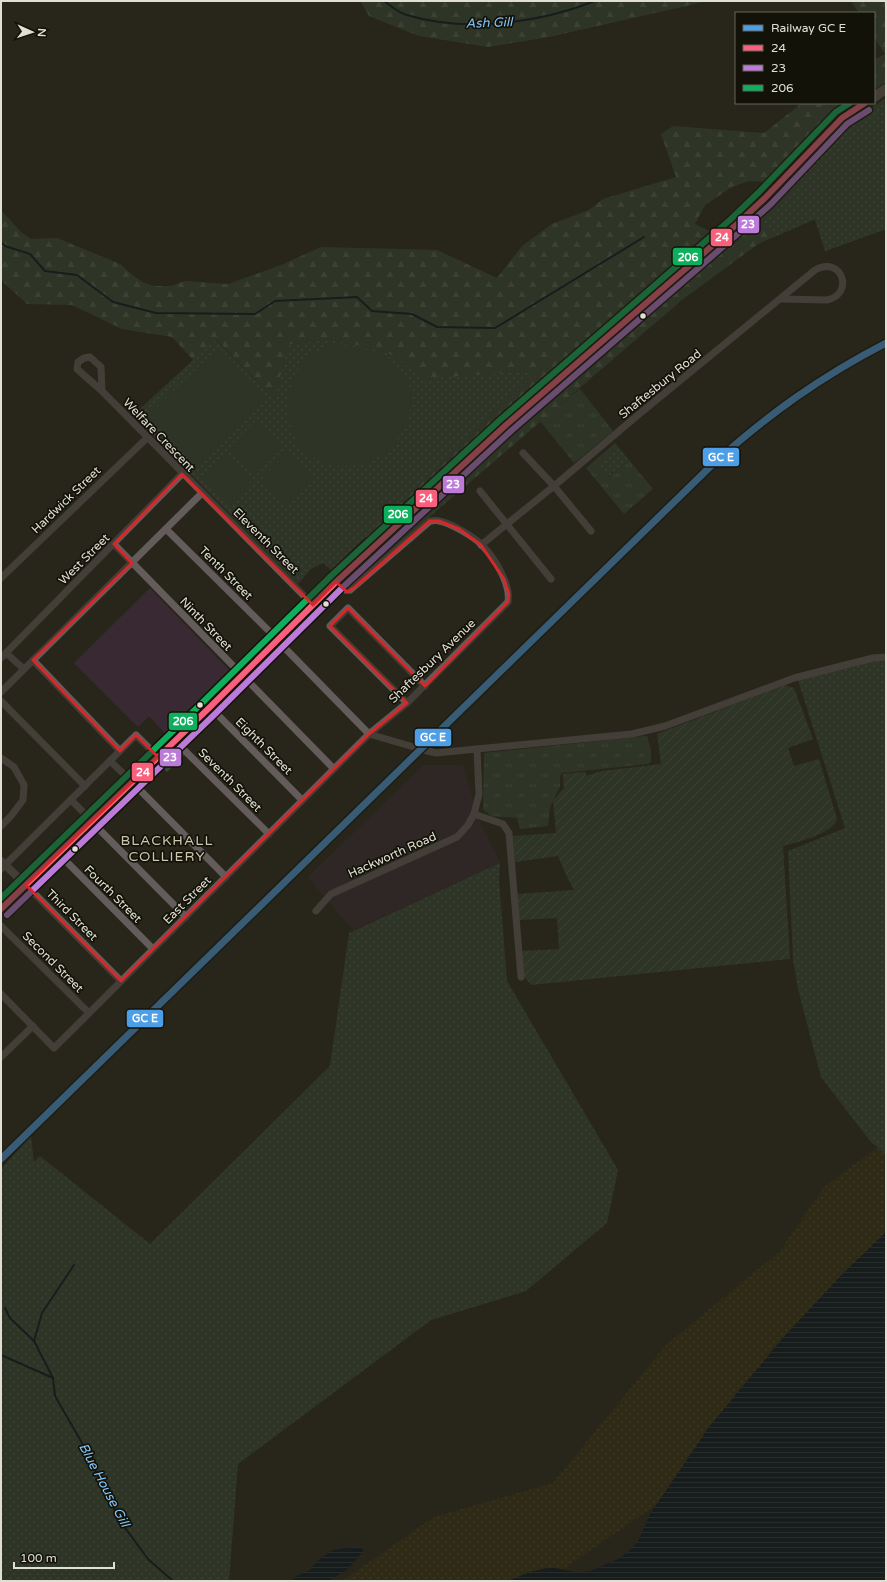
<svg xmlns="http://www.w3.org/2000/svg" width="887" height="1582" font-family="'Varela Round',sans-serif">
  <style>
    .industrial { fill: #382931 }
    .education { fill: #382932 }
    .grass { fill: url(#grass-tufts) }
    .forest { fill: url(#forest-firs) }
    .sand { fill: url(#sand-dots) }
    .park { fill: url(#park-dots) }
    .garden { fill: url(#garden-furrows) }
    .pitch { fill: #374836 }
    .water { fill: url(#water-rules) }
    .lines { fill: none; stroke-linecap: round; stroke-linejoin: round }
    .stream { stroke: #04111d; stroke-width: 2 }
    .minor { stroke: #645c5b; stroke-width: 7 }
    .tertiary { stroke: #645c5b; stroke-width: 8 }
    .primary { stroke: #645c57; stroke-width: 10 }
    .bus-1-casing { stroke: #131209; stroke-width: 9 }
    .bus-2-casing { stroke: #131209; stroke-width: 9 }
    .bus-3-casing { stroke: #131209; stroke-width: 9 }
    .bus-1 { stroke: #f8607d; stroke-width: 6 }
    .bus-2 { stroke: #bd7bd9; stroke-width: 6 }
    .bus-3 { stroke: #0daf5c; stroke-width: 6 }
    .rail-1-casing { stroke: #131209; stroke-width: 10 }
    .rail-1 { stroke: #4d9ee5; stroke-width: 7 }
    .marked { fill: none; stroke: #d62828; stroke-width: 3; stroke-linejoin: round }
    .bus-dot { fill: #e1dfd3; stroke: #131209; stroke-width: 1.5 }
    .labels { text-anchor: middle; dominant-baseline: central; stroke-width: 3.5; stroke-linejoin: round; paint-order: stroke }
    .street-label { font-size: 12px; fill: #e1dfd3; stroke: #131209 }
    .water-label { font-size: 13px; font-style: italic; fill: #83c6f9; stroke: #131209 }
    .quarter-label { font-size: 14px; letter-spacing: 1px; fill: #ccc7af; stroke: #131209 }
    .line-badge { stroke: #131209; stroke-width: 1.5 }
    .badge-label { font-size: 11px; text-anchor: middle; font-weight: bold; fill: #fff }
  </style>
  <defs>
    <pattern id="grass-tufts" width="24" height="20" patternUnits="userSpaceOnUse"><rect width="24" height="20" fill="#374836"/><path d="M3 7l-1-3M5 7V3M7 7l1-3M15 17l-1-3M17 17v-4M19 17l1-3" fill="none" stroke="#546252"/></pattern>
    <pattern id="forest-firs" width="22" height="20" patternUnits="userSpaceOnUse"><rect width="22" height="20" fill="#374836"/><path d="M5 1l3.5 6h-7zM16 11l3.5 6h-7z" fill="#546252"/></pattern>
    <pattern id="sand-dots" width="8" height="8" patternUnits="userSpaceOnUse"><rect width="8" height="8" fill="#362f11"/><path d="M2 2h.1M6 6h.1" fill="none" stroke="#534d33" stroke-width="1.8" stroke-linecap="round"/></pattern>
    <pattern id="park-dots" width="8" height="8" patternUnits="userSpaceOnUse"><rect width="8" height="8" fill="#374836"/><path d="M2 2h.1M6 6h.1" fill="none" stroke="#546252" stroke-width="1.8" stroke-linecap="round"/></pattern>
    <pattern id="garden-furrows" width="10" height="10" patternUnits="userSpaceOnUse"><rect width="10" height="10" fill="#374836"/><path d="M-1 1l2-2M0 10L10 0M9 11l2-2" fill="none" stroke="#546252"/></pattern>
    <pattern id="water-rules" width="6" height="5" patternUnits="userSpaceOnUse"><rect width="6" height="5" fill="#04111d"/><path d="M0 2.5h6" fill="none" stroke="#28333d"/></pattern>
  </defs>
  <rect width="100%" height="100%" fill="#28261b"/>
  <polygon class="industrial" points="424,765 463,765 478,818 500,863 353,930 308,877"/>
  <polygon class="education" points="150,588 235,676 170,739 149,716 138,727 74,663"/>
  <g class="grass">
    <polygon points="580,389 613,431 574,463 540,421"/>
    <polygon points="615,443 619,448 598,464 609,477 629,460 653,489 624,514 586,468"/>
    <polygon points="647,736 651,750 651,762 648,764 562,773 560,776 560,786 550,807 548,826 520,829 517,818 492,816 483,810 484,753"/>
  </g>
  <g class="forest">
    <polygon points="360,1 708,1 549,37 488,47 419,36 369,16"/>
    <polygon points="851,1 886,1 886,82 874,89 874,60 885,54 874,37 874,13 859,13"/>
    <polygon points="886,98 886,229 825,251 815,219 758,244 682,300 378,561 373,555 462,471 765,208 848,125"/>
    <polygon points="802,103 852,103 821,130 768,182 749,181 732,187 705,205 695,224 715,234 664,277 369,542 364,538 537,371 425,379 386,352 329,339 288,345 275,399 217,340 193,360 172,337 122,329 72,305 27,304 1,280 1,210 21,232 31,239 57,238 120,264 135,277 143,282 154,286 171,286 185,281 228,284 281,265 321,247 437,250 497,278 522,246 552,224 589,210 603,199 676,177 661,134 673,126 764,133"/>
  </g>
  <polygon class="sand" points="886,1141 886,1275 682,1487 546,1581 342,1581 434,1517 553,1483 666,1345 780,1251 824,1187"/>
  <g class="park">
    <polygon points="886,98 886,229 825,251 815,219 774,237 770,228 756,217 848,125"/>
    <polygon points="329,339 386,352 425,379 538,370 331,570 323,563 311,569 298,584 133,415 193,360 216,340 275,399 288,345"/>
    <polygon points="619,448 629,460 608,477 598,464"/>
    <polygon points="886,657 886,1155 870,1141 821,1077 798,989 793,959 788,851 845,828 797,677"/>
    <polygon points="500,863 499,880 507,981 618,1170 607,1223 526,1291 431,1320 238,1464 229,1581 1,1581 1,1169 31,1136 34,1162 40,1156 150,1244 330,1066 349,933"/>
  </g>
  <g class="garden">
    <path d="M 785,685 L 794,688 L 813,739 L 788,748 L 794,766 L 819,759 L 837,819 C 834,833 796,843 783,846 L 790,959 L 531,985 L 523,975 L 521,951 L 559,949 L 557,918 L 519,920 L 517,894 L 574,890 L 566,875 L 558,856 L 515,862 L 513,836 L 556,833 L 553,801 L 564,788 L 563,774 L 586,772 L 586,776 L 602,771 L 661,764 L 657,734 Z"/>
    <polygon points="177,748 184,755 167,772 160,765"/>
  </g>
  <g class="pitch">
    <path d="M 334,344 C 349,347 366,349 381,354 C 389,356 395,363 400,369 C 420,393 412,414 398,438 C 390,451 380,456 367,462 C 342,473 307,464 294,437 C 292,433 291,427 290,423 C 283,386 298,355 334,344 Z"/>
    <polygon points="219,347 268,398 198,465 149,414"/>
    <polygon points="257,419 284,447 257,474 230,447"/>
    <polygon points="287,452 314,479 287,507 260,480"/>
    <polygon points="224,454 251,482 229,504 202,477"/>
  </g>
  <g class="water">
    <polygon points="886,1232 886,1581 508,1581 529,1572 547,1568 556,1568 574,1572 590,1571 618,1559 629,1551 638,1541 650,1514 709,1427 781,1340 843,1273"/>
    <polygon points="356,1547 362,1547 363,1552 347,1570 328,1581 292,1581 296,1576 310,1570 317,1561 333,1550"/>
  </g>
  <g class="lines">
    <g class="stream">
      <path d="M 384,1 C 391,6 399,13 407,15 C 466,33 539,23 595,1"/>
      <polyline points="1,242 5,246 30,254 45,271 77,275 113,302 156,313 255,314 275,301 357,297 372,311 412,314 437,327 495,328 644,237"/>
      <polyline points="74,1265 42,1313 34,1341 53,1378 55,1396 82,1443 120,1521 148,1559 173,1581"/>
      <polyline points="5,1308 10,1318 34,1341"/>
      <polyline points="1,1355 53,1378"/>
    </g>
    <g class="minor">
      <polyline points="102,391 101,367 90,357 84,358 78,362 77,369 102,391 313,605"/>
      <polyline points="523,453 554,486 591,531"/>
      <polyline points="480,491 551,579"/>
      <polyline points="166,529 271,633"/>
      <polyline points="114,544 334,769"/>
      <path d="M 481,545 L 554,486 L 638,415 L 815,270 C 842,255 855,294 827,300 L 781,299"/>
      <polyline points="1,578 147,438"/>
      <polyline points="277,640 369,734 424,750 436,753 632,734 665,726 794,678 873,658 886,657"/>
      <polyline points="6,653 24,669"/>
      <polyline points="1,658 182,474"/>
      <polyline points="33,660 120,751"/>
      <polyline points="1,692 202,493"/>
      <polyline points="1,701 85,786"/>
      <polyline points="407,703 330,626 348,608 425,686"/>
      <polyline points="210,707 302,800"/>
      <polyline points="175,741 269,834"/>
      <polyline points="477,749 479,794 474,814 503,824 509,833 521,977"/>
      <polyline points="1,758 14,767 24,785 23,800 11,816 1,826"/>
      <polyline points="110,761 127,777"/>
      <polyline points="132,782 226,877"/>
      <polyline points="71,800 84,813"/>
      <polyline points="91,821 186,917"/>
      <polyline points="58,853 153,949"/>
      <polyline points="1,869 136,735 158,757"/>
      <polyline points="26,885 121,981"/>
      <polyline points="316,911 331,894 457,837 468,825 474,814"/>
      <polyline points="1,926 89,1013"/>
      <path d="M 1,994 L 54,1048 L 369,734 L 407,703 L 508,602 C 511,584 495,559 482,545 C 474,537 451,523 439,521 C 437,520 433,521 430,521 L 350,590 L 345,590 L 336,582"/>
      <polyline points="1,1057 33,1026"/>
    </g>
    <polyline class="tertiary" points="1,861 26,885"/>
    <g class="primary">
      <polyline points="874,97 886,89"/>
      <polyline points="1,909 210,707 336,582 506,425 736,225 765,198 842,118 865,103"/>
    </g>
    <g class="bus-1-casing">
      <polyline id="bus-1" points="1,909 210,707 336,582 506,425 736,225 765,198 842,118 865,103"/>
    </g>
    <g class="bus-2-casing">
      <polyline id="bus-2" points="7,915 216,713 342,588 511,431 741,231 771,204 847,124 869,110"/>
    </g>
    <g class="bus-3-casing">
      <polyline id="bus-3" points="1,898 204,701 331,576 501,419 731,219 759,192 836,112 850,103"/>
    </g>
    <use href="#bus-1" class="bus-1"/>
    <use href="#bus-2" class="bus-2"/>
    <use href="#bus-3" class="bus-3"/>
    <g class="rail-1-casing">
      <path id="rail-1" d="M 1,1159 L 714,463 C 769,414 820,377 886,343"/>
    </g>
    <use href="#rail-1" class="rail-1"/>
  </g>
  <path d="M0 0H887V1582H0ZM 182,474 L 313,605 L 336,582 L 347,592 L 355,587 L 430,521 L 439,521 L 459,529 L 481,545 L 504,579 L 509,594 L 508,602 L 425,686 L 348,608 L 330,626 L 407,703 L 369,734 L 121,981 L 26,885 L 158,757 L 136,735 L 120,751 L 33,660 L 132,563 L 114,544 Z" fill="#28261b" fill-opacity=".55" fill-rule="evenodd"/>
  <path class="marked" d="M 182,474 L 313,605 L 336,582 L 347,592 L 355,587 L 430,521 L 439,521 L 459,529 L 481,545 L 504,579 L 509,594 L 508,602 L 425,686 L 348,608 L 330,626 L 407,703 L 369,734 L 121,981 L 26,885 L 158,757 L 136,735 L 120,751 L 33,660 L 132,563 L 114,544 Z"/>
  <g class="bus-dot">
    <circle cx="643" cy="316" r="3.5"/>
    <circle cx="326" cy="604" r="3.5"/>
    <circle cx="200" cy="705" r="3.5"/>
    <circle cx="75" cy="849" r="3.5"/>
  </g>
  <g class="labels">
    <g class="street-label">
      <text transform="translate(660 384) rotate(-39)">Shaftesbury Road</text>
      <text transform="translate(159 435) rotate(46)">Welfare Crescent</text>
      <text transform="translate(66 500) rotate(-44)">Hardwick Street</text>
      <text transform="translate(266 541) rotate(45)">Eleventh Street</text>
      <text transform="translate(84 559) rotate(-45)">West Street</text>
      <text transform="translate(226 573) rotate(45)">Tenth Street</text>
      <text transform="translate(206 624) rotate(46)">Ninth Street</text>
      <text transform="translate(432 661) rotate(-44)">Shaftesbury Avenue</text>
      <text transform="translate(264 746) rotate(45)">Eighth Street</text>
      <text transform="translate(230 780) rotate(45)">Seventh Street</text>
      <text transform="translate(392 855) rotate(-24)">Hackworth Road</text>
      <text transform="translate(113 894) rotate(45)">Fourth Street</text>
      <text transform="translate(187 900) rotate(-45)">East Street</text>
      <text transform="translate(72 915) rotate(45)">Third Street</text>
      <text transform="translate(53 962) rotate(45)">Second Street</text>
    </g>
    <g class="water-label">
      <text transform="translate(489 23) rotate(-2)">Ash Gill</text>
      <text transform="translate(104 1485) rotate(62)">Blue House Gill</text>
    </g>
    <g class="quarter-label">
      <text x="167" y="840">BLACKHALL<tspan x="167" dy="16">COLLIERY</tspan></text>
    </g>
  </g>
  <g class="line-badge">
    <rect x="737" y="215" width="23" height="19" rx="4" fill="#bd7bd9"/>
    <rect x="710" y="228" width="23" height="19" rx="4" fill="#f8607d"/>
    <rect x="672" y="247" width="31" height="19" rx="4" fill="#0daf5c"/>
    <rect x="702" y="447" width="38" height="20" rx="4" fill="#4d9ee5"/>
    <rect x="442" y="475" width="23" height="19" rx="4" fill="#bd7bd9"/>
    <rect x="415" y="489" width="23" height="19" rx="4" fill="#f8607d"/>
    <rect x="383" y="505" width="30" height="19" rx="4" fill="#0daf5c"/>
    <rect x="168" y="712" width="30" height="19" rx="4" fill="#0daf5c"/>
    <rect x="414" y="728" width="38" height="19" rx="4" fill="#4d9ee5"/>
    <rect x="159" y="748" width="23" height="19" rx="4" fill="#bd7bd9"/>
    <rect x="131" y="762" width="23" height="20" rx="4" fill="#f8607d"/>
    <rect x="126" y="1009" width="38" height="19" rx="4" fill="#4d9ee5"/>
  </g>
  <g class="badge-label">
    <text x="748" y="228">23</text>
    <text x="722" y="241">24</text>
    <text x="688" y="261">206</text>
    <text x="721" y="461">GC E</text>
    <text x="453" y="488">23</text>
    <text x="426" y="502">24</text>
    <text x="398" y="518">206</text>
    <text x="183" y="725">206</text>
    <text x="433" y="741">GC E</text>
    <text x="170" y="761">23</text>
    <text x="143" y="776">24</text>
    <text x="145" y="1022">GC E</text>
  </g>
  <rect width="887" height="1582" fill="none" stroke="#e1dfd3" stroke-width="4"/>
  <rect x="735" y="12" width="140" height="92" fill="#131209" stroke="#65645a"/>
  <rect x="743" y="25" width="20" height="6" fill="#4d9ee5" stroke="#65645a"/>
  <text x="771" y="32" font-size="12" fill="#e1dfd3">Railway GC E</text>
  <rect x="743" y="45" width="20" height="6" fill="#f8607d" stroke="#65645a"/>
  <text x="771" y="52" font-size="12" fill="#e1dfd3">24</text>
  <rect x="743" y="65" width="20" height="6" fill="#bd7bd9" stroke="#65645a"/>
  <text x="771" y="72" font-size="12" fill="#e1dfd3">23</text>
  <rect x="743" y="85" width="20" height="6" fill="#0daf5c" stroke="#65645a"/>
  <text x="771" y="92" font-size="12" fill="#e1dfd3">206</text>
  <g transform="translate(32 32) rotate(93)" stroke="#131209" stroke-width="3" paint-order="stroke">
  <path d="M0-3L7 15L0 10L-7 15Z" fill="#e1dfd3"/>
  <text y="-6" font-size="11" font-weight="bold" text-anchor="middle" fill="#e1dfd3">N</text>
  </g>
  <path d="M14 1562v6h100v-6" fill="none" stroke="#e1dfd3" stroke-width="2"/>
  <text x="20" y="1562" font-size="12" fill="#e1dfd3" stroke="#131209" stroke-width="3" paint-order="stroke">100 m</text>
</svg>
